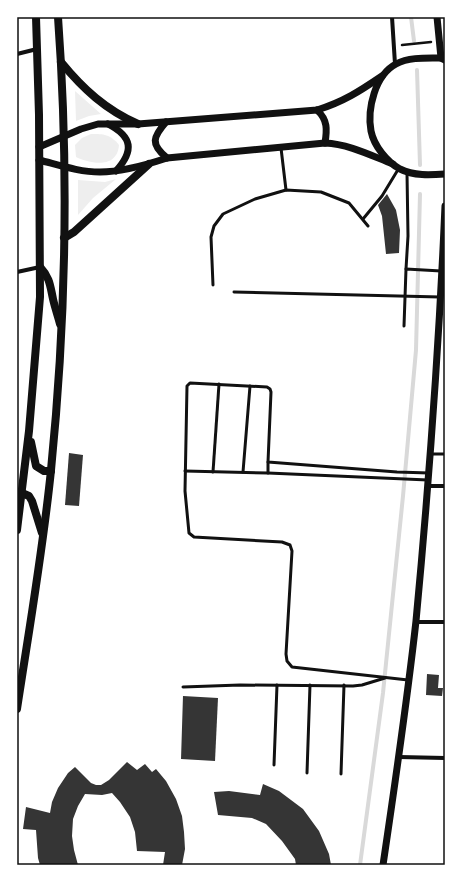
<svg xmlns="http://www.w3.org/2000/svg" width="462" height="882" font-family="'DM Sans',sans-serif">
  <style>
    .green { fill: #eee }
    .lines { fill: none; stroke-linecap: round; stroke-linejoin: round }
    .stream { stroke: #d9d9d9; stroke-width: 4 }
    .building { fill: #353535 }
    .path { stroke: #111; stroke-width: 2.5 }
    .service { stroke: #111; stroke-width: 3 }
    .minor { stroke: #111; stroke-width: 4 }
    .tertiary { stroke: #111; stroke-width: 7 }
    .secondary { stroke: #111; stroke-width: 8 }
    .neatline { fill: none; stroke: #111; stroke-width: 1.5 }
  </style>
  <rect width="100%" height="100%" fill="#fff"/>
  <g class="green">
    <polygon points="75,91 101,114 89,116 76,121"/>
    <path d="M 91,134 C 104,134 110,134 119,145 C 117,169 91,164 76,157 L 75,145 L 82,138 Z"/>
    <polygon points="116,179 93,198 78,215 78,180 105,182"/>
  </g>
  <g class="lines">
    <g class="stream">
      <polyline points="411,17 414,41"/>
      <polyline points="417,70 420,165"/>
      <polyline points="360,865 383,693 403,496 416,350 420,194"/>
    </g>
  </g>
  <g class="building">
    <polygon points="387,194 396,210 400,230 399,253 386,254 382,216 378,205"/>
    <polygon points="69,453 83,455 79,506 65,505"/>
    <polygon points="427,674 439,675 438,688 443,688 442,696 426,695"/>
    <polygon points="183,696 218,698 215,761 181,759"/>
    <polygon points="127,762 137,770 145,764 152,772 156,769 166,781 176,799 182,816 184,832 185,849 182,865 163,865 165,852 137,851 135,832 130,817 120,802 112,793 102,795 85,794 78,806 73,819 72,836 74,850 78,865 40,865 38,858 36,830 23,829 26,807 50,813 52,802 58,788 68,773 75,767 91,783 96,785 101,785 109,780"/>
    <polygon points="263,784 279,791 303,809 319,831 329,854 331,865 296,865 295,859 282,841 266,824 252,818 218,815 214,792 229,791 260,795"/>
  </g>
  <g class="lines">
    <polyline class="path" points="402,45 431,42"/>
    <g class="service">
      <polyline points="281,148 286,190"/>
      <polyline points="363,219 382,196 399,168"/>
      <polyline points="406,269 408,236 407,173"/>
      <polyline points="213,285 211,237 214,226 223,214 255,199 286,190 321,192 349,203 368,226"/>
      <polyline points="234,292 440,297"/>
      <polyline points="404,326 406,269 441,271"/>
      <polyline points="430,454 445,454"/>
      <polyline points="185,471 268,473 428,480"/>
      <polyline points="213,472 219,384"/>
      <polyline points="243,472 250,386"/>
      <polyline points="268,473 268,462"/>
      <polyline points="408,680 292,667 287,661 286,654 292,551 290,545 282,542 194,537 189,533 185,491 187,386 190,383 267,387 270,389 271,392 268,462 397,472 429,473"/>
      <polyline points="183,687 240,685 353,686 362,685 385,678"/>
      <polyline points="274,765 277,685"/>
      <polyline points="307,773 310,685"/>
      <polyline points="341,774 344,685"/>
    </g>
    <g class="minor">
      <polyline points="392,17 395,64"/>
      <polyline points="17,54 37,49"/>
      <polyline points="17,272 40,267"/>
      <polyline points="428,486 445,486"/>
      <polyline points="415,622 445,622"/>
      <polyline points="399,757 445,758"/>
    </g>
    <g class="tertiary">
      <polyline points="437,17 441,58"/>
      <path d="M 445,60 L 441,58 C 426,58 409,57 396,64 C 375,75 367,109 371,131 C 374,146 387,162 400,169 C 414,176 430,175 445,174"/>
      <path d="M 317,110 C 328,120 327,130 325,143"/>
      <path d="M 166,122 C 153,137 150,144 167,158"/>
      <path d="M 108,124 C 133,137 134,151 116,171"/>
      <path d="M 39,147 L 81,129 L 98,124 L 138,124 L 317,110 C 343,102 360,91 382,76"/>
      <path d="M 39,160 C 59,165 79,172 100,172 C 122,172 146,165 167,158 L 325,143 C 349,144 372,156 393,164"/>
      <path d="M 383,865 C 395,784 407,702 416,621 C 429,483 439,344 445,206"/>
    </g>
    <g class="secondary">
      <path d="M 61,62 C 83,89 106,110 138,124"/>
      <polyline points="64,238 74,232 149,164"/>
      <path d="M 40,267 C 50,278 50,285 53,299 C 55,308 58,316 60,324"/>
      <polyline points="31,442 36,466 44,471 51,471"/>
      <polyline points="22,493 29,496 32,501 42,533"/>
      <polyline points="17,530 29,431 40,297 39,115 36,17"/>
      <path d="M 17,709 C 29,630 43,550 51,470 C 66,320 69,168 58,17"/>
    </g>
  </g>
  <rect width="462" height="882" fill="none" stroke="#ffffff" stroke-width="36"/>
  <rect x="18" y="18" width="426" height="846" class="neatline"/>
</svg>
